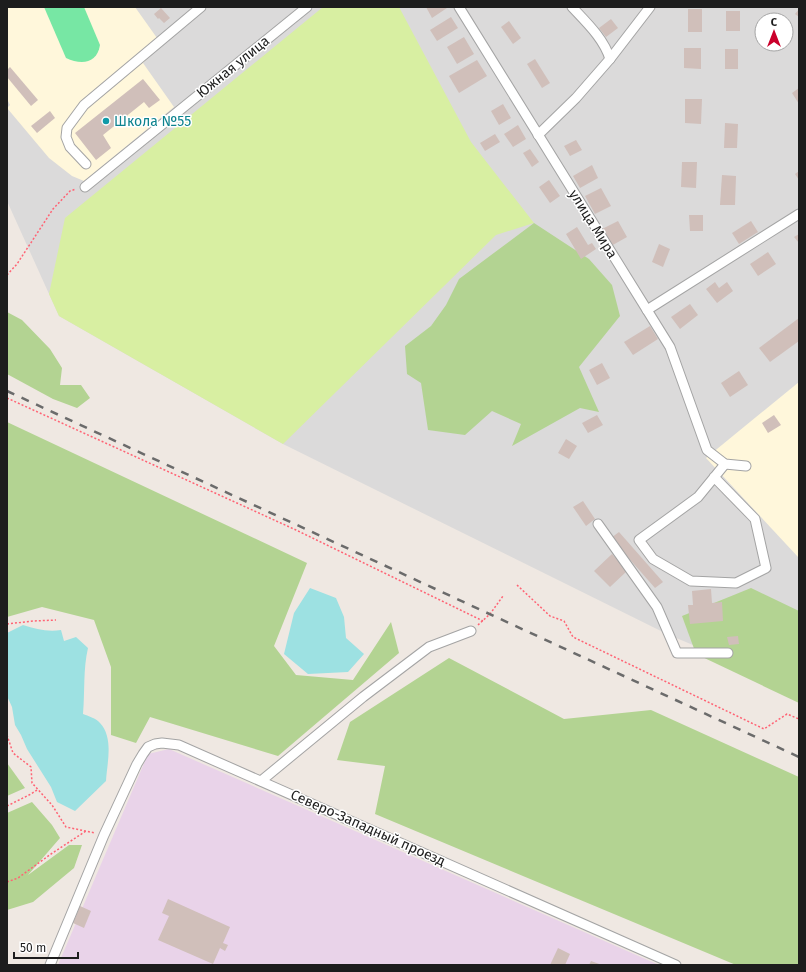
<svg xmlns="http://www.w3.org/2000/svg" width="806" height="972" font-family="'Fira Sans',sans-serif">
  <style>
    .residential { fill: #dbdada; fill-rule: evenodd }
    .industrial { fill: #e9d3e9 }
    .education { fill: #fff7db }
    .grass { fill: #d8efa2 }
    .forest { fill: #b3d392 }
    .pitch { fill: #77e7a4 }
    .water { fill: #9de1e2 }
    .building { fill: #d0bfba }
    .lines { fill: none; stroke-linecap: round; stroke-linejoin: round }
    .minor-casing { stroke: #a4a4a4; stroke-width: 11 }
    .path { stroke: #ff6374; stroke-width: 1.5; stroke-dasharray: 2 2; stroke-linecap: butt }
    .minor { stroke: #fff; stroke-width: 9 }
    .rail { stroke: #6b6b6b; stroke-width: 2.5; stroke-dasharray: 8 8; stroke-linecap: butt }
    .culture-dot { fill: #0f9aa8; stroke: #fff; stroke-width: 1.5 }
    .labels { text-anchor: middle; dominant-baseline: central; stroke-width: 3; stroke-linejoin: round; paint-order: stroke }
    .street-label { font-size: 14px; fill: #1d1d1d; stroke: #fff }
    .culture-label { font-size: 14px; fill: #0d838f; stroke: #fff; text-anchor: start }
  </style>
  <rect width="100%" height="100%" fill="#efe8e2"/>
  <path class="residential" d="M 7,7 L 799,7 L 799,689 L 669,635 L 283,444 L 59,316 L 7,201 ZM 762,20 L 786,20 L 786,44 L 762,44 Z"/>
  <polygon class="industrial" points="169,749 659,965 58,965 148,754"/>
  <g class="education">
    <polygon points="7,7 135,7 162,45 143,63 174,107 84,181 72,176 49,158 7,108 10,105 7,99"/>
    <polygon points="799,382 799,558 706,458"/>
  </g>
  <polygon class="grass" points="323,7 399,7 471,142 534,223 496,235 283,444 59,316 49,294 65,218"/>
  <g class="forest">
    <polygon points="534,223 589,259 612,285 620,316 579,367 599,412 580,408 512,446 521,424 492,411 465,435 428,430 421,383 407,374 405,346 431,326 446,305 459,279"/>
    <polygon points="7,312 22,320 50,349 62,368 60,385 81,385 90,398 77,408 53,399 7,374"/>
    <polygon points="7,422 307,563 274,646 296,675 353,680 391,622 399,653 278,756 150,717 136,743 111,735 111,667 94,620 42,607 7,617"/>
    <polygon points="751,588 799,611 799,703 696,654 682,616"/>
    <polygon points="449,658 564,719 651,710 799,777 799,965 736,965 375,814 385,766 337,760 350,722"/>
    <polygon points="7,763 25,788 7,796"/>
    <polygon points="32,802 52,825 60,838 28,875 69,845 82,845 74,868 33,902 7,910 7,813"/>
  </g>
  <path class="pitch" d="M 44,7 L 84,7 L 100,45 C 97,64 81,65 66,58 Z"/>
  <g class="water">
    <polygon points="310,588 336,598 344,617 346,638 364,654 348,672 308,674 284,654 294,613"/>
    <path d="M 23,625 C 36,629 47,632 61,630 L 64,641 L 76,637 L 88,648 C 83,669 85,692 83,714 C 88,716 96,718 100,723 C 114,738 107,763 106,781 L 75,811 L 57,802 L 51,787 L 27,749 L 21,735 L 15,725 L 12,707 L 7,696 L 7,633 Z"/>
  </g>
  <g class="building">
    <polygon points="426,7 446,7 447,8 432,18"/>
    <polygon points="161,8 170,18 164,23 159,18 158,19 154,14"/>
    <rect x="688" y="9" width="14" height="23"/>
    <polygon points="799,9 799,17 795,14"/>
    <rect x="726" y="11" width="14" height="20"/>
    <polygon points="451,17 458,28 437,41 430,30"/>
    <polygon points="611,19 618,28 606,37 599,28"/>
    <polygon points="509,21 521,38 513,44 501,27"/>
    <polygon points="464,37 474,54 457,64 447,47"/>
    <polygon points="684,48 701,48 701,69 684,68"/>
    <rect x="725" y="49" width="13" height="20"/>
    <polygon points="535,59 550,83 542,88 527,64"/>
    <polygon points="477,60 487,76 459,93 449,76"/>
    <polygon points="10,67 38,100 31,106 7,77 7,70"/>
    <polygon points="143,79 160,100 149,108 144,102 103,135 111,148 96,160 75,133"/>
    <polygon points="799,88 799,104 792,93"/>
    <polygon points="685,99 702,99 701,124 685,123"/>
    <polygon points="503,104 511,118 499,125 491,111"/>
    <polygon points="50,111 55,118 37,133 31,126"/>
    <polygon points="725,123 738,124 737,148 724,148"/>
    <polygon points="518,125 526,139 513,147 504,134"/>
    <polygon points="495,134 500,142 485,151 480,143"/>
    <polygon points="576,140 582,150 570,156 564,146"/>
    <polygon points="530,149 539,162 532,167 523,153"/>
    <polygon points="682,162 697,162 696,188 681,187"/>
    <polygon points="592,165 598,178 580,188 573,176"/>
    <polygon points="799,171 799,180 795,174"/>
    <polygon points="722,175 736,176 735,205 720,205"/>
    <polygon points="549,180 560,196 550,203 539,187"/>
    <polygon points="601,188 611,206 595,214 585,196"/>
    <polygon points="689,215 703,215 703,231 690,231"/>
    <polygon points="618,221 627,237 611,246 602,229"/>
    <polygon points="751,221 758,232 739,244 732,233"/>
    <polygon points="577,227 588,245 592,243 596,249 581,259 566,234"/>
    <polygon points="799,234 799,243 794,237"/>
    <polygon points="659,244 670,249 663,267 652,262"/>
    <polygon points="768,252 776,264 758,276 750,264"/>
    <polygon points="715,282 719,288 727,282 733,291 717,303 706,289"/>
    <polygon points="690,304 698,315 680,329 671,317"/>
    <polygon points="799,318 799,341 770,362 759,348"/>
    <polygon points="650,326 658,339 633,355 624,342"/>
    <polygon points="602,363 610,378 597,385 589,370"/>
    <polygon points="739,371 748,385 730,397 721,383"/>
    <polygon points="597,415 603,425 588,433 582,423"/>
    <polygon points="774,415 781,425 768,433 762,423"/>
    <polygon points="566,439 577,446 569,459 558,453"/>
    <polygon points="583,501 595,519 586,526 573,507"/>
    <polygon points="619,532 663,582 655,588 611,538"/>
    <polygon points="612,554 627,571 610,587 594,571"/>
    <polygon points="711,589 712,603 722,602 723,621 690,624 688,605 693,605 692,591"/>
    <polygon points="738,636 739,644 729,645 727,637"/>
    <polygon points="168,899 230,927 223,943 228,945 225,951 220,948 213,964 158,940 169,916 162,913"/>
    <polygon points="80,906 91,911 84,928 73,923"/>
    <polygon points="558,948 570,954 565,965 550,965"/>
    <polygon points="591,961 602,965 589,965"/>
  </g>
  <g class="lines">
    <g class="minor-casing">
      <g id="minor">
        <polyline points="459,7 670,347 707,450 725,464 746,466"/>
        <path d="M 572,7 C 587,23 604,39 610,59"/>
        <polyline points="538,135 576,98 610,59 650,7"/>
        <polyline points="86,164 70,147 66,137 67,128 84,105 201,7"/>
        <polyline points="85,187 307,7"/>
        <polyline points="647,310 799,214"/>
        <polyline points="714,477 755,519 766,568 736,583 691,581 653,559 639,540 698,497 725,464"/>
        <polyline points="598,524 657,607 677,653 728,653"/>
        <polyline points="261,781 363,697 429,647 471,631"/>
        <polyline points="50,965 104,835 137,764 143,754 148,747 155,744 162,743 179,745 676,965"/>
      </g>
    </g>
    <g class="path">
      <polyline points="7,275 17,264 53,209 70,191 76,189"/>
      <polyline points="7,398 296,530 483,621"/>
      <polyline points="517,585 550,616 564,621 573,637 764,729 787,714 799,719"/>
      <polyline points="7,624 33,621 56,620"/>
      <polyline points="478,625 490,614 503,596"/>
      <polyline points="7,735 13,753 31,767 32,783 52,805 66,827 95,833"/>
      <polyline points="7,806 31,794 37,790"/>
      <polyline points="7,882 18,878 51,854 86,831"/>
    </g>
    <use href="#minor" class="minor"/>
    <polyline class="rail" points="7,391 799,757"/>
  </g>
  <circle class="culture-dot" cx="106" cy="121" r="4"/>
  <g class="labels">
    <g class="street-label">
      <text transform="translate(233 67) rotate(-39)">Южная улица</text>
      <text transform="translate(593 224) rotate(58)">улица Мира</text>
      <text transform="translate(368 828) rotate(24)">Северо-Западный проезд</text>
    </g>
    <g class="culture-label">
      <text x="114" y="121">Школа №55</text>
    </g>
  </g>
  <rect width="806" height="972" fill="none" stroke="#1d1d1d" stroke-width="16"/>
  <g transform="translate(774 32)"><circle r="19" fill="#ffffff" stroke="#a5a5a5"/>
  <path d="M0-3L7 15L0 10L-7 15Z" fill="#ca002b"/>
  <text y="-6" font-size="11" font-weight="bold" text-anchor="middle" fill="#1d1d1d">С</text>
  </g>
  <path d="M14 952v6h64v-6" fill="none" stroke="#1d1d1d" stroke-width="2"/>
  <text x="20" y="952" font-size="12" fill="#1d1d1d" stroke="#ffffff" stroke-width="3" paint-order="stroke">50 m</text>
</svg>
